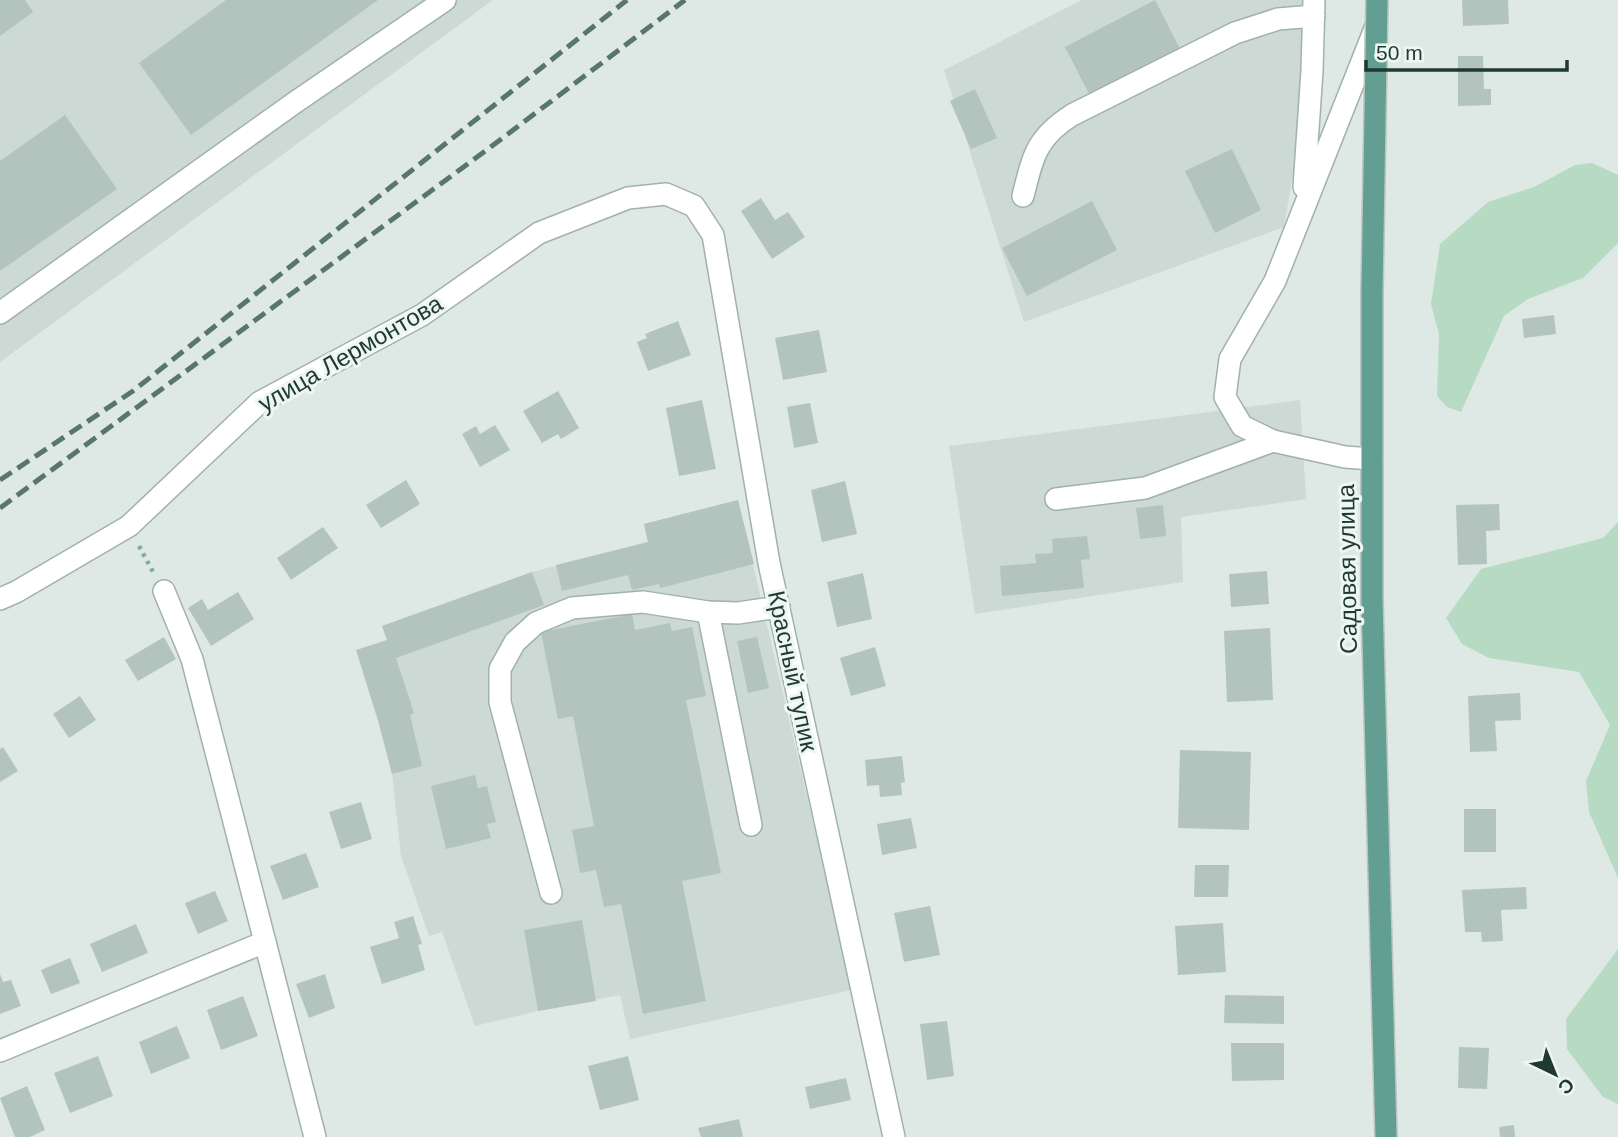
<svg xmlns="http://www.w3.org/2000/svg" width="1618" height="1137" font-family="Helvetica,sans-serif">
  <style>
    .built { fill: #ccd9d4 }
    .green { fill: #b6dbc2 }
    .building { fill: #b3c4be }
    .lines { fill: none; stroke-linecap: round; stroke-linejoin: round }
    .minor-casing { stroke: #a1b1ac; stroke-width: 24 }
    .major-casing { stroke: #bcc4c2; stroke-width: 24 }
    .path { stroke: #7eada0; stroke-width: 4.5; stroke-dasharray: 3.5 5; stroke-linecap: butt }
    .minor { stroke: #fff; stroke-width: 21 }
    .major { stroke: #629f92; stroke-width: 21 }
    .rail { stroke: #59756f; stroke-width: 5; stroke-dasharray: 14 7; stroke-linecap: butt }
    .major-bridge-casing { stroke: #bcc4c2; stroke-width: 24; stroke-linecap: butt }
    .major-bridge { stroke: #629f92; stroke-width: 21 }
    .labels { text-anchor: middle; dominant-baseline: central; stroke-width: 6; stroke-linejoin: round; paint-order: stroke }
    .street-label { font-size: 24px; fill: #1f3933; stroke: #eef6f2 }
  </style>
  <rect width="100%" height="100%" fill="#dee9e5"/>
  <g class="built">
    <polygon points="0,0 493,0 0,362"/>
    <polygon points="1082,0 1315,0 1316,38 1284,227 1024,322 944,70"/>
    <polygon points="1300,400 1306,499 1181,517 1183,582 975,614 949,446"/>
    <polygon points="738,500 852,990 630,1039 620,995 538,1011 475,1026 442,932 429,936 401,856 392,774 379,724 387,640 382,626 532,572 648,542 644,524"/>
  </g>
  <g class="green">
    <polygon points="1592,163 1618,175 1618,243 1583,278 1528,299 1504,316 1461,412 1447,407 1437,396 1439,334 1431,304 1440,244 1488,202 1534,187 1575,165"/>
    <polygon points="1618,522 1618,878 1589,812 1586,781 1610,725 1579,672 1489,658 1462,644 1446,618 1481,569 1603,538"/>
    <polygon points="1618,949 1618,1104 1603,1097 1567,1049 1566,1019"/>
  </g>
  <g class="building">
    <polygon points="0,0 25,0 33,12 0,36"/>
    <polygon points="226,0 378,0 191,135 139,63"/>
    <polygon points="1155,0 1180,49 1090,96 1065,47"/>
    <polygon points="1462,0 1508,0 1509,24 1463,26"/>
    <polygon points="1458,56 1483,56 1484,89 1491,89 1491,105 1458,106"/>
    <polygon points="975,89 997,138 971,149 950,101"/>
    <polygon points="65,115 117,189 0,271 0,161"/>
    <polygon points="1232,149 1261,210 1215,233 1185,171"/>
    <polygon points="761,198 775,220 788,212 805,237 772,259 741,211"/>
    <polygon points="1092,201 1117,250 1027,296 1002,248"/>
    <polygon points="1554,315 1556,334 1524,338 1522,319"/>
    <polygon points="678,321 691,355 648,371 637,342 647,338 645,334"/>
    <polygon points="819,330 827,372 783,380 775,338"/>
    <polygon points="558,391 579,428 561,439 558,434 542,443 523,411"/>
    <polygon points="702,400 716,469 679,476 666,408"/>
    <polygon points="810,403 818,443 794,448 787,407"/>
    <polygon points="495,425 510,450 480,467 462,434 476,426 480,434"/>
    <polygon points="406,480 420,504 381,528 366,505"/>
    <polygon points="845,481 857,534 822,542 811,490"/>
    <polygon points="738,500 754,564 660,588 659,584 632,590 628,575 562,591 556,565 648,542 644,524"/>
    <polygon points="1499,504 1500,530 1486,531 1487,564 1458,565 1456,505"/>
    <polygon points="1163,505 1166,536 1140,539 1136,508"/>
    <polygon points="323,527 338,548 291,580 277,558"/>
    <polygon points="1087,536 1090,559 1081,560 1084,588 1002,596 1000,566 1036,563 1035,554 1053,553 1052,539"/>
    <polygon points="1267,571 1269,604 1231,607 1229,574"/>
    <polygon points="532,572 544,605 396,658 414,713 410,715 422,766 392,774 379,724 356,650 387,640 382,626"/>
    <polygon points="863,573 872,619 837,627 827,582"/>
    <polygon points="238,592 254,619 211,646 188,608 202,599 208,610"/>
    <polygon points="632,614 635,630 670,623 672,631 692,627 706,696 686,700 721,873 682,881 706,1001 643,1014 621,904 604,907 596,870 580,873 572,830 594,826 573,716 558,719 541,632"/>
    <polygon points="1270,628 1273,700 1227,702 1224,631"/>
    <polygon points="164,637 176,659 138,681 125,660"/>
    <polygon points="757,637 769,688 748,693 737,641"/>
    <polygon points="875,647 886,686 851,696 840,658"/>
    <polygon points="1520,693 1521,720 1495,721 1497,751 1470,752 1468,696"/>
    <polygon points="80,696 96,720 69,738 53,714"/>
    <polygon points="3,747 18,771 0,782 0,749"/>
    <polygon points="1180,750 1251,752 1249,830 1178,828"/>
    <polygon points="902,756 905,782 901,783 902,795 880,797 879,785 867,786 865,760"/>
    <polygon points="475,775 478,788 487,786 496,822 487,824 491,838 446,849 431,786"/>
    <polygon points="361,802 372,839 341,849 329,812"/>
    <rect x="1464" y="809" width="32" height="43"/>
    <polygon points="911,818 917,848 882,855 877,824"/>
    <polygon points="306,853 319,887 283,900 270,866"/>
    <polygon points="1195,865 1229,865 1228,897 1194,897"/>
    <polygon points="1526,887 1527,909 1501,910 1503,941 1482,942 1481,932 1465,932 1462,890"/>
    <polygon points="215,891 228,921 198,934 185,903"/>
    <polygon points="930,906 940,955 904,962 894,913"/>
    <polygon points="413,916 422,944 418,945 425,970 382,984 370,947 399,938 394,922"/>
    <polygon points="582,920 596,1001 538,1011 524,930"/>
    <polygon points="1223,923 1226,972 1178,975 1175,926"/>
    <polygon points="136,924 148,953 102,972 90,944"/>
    <polygon points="70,958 80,983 51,994 41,970"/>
    <polygon points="0,974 3,982 11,980 21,1006 0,1014"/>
    <polygon points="325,974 335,1008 309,1018 296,984"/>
    <polygon points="1225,995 1284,996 1284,1024 1224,1023"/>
    <polygon points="243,996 258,1036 221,1050 207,1010"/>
    <polygon points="947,1021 954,1076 927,1080 920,1024"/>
    <polygon points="177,1026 190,1058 151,1074 139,1042"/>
    <polygon points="1231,1043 1284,1043 1284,1080 1232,1081"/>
    <polygon points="1459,1047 1489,1048 1487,1089 1458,1088"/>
    <polygon points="98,1056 113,1096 70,1113 54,1073"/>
    <polygon points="628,1056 639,1100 600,1110 588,1066"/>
    <polygon points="846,1078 851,1100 810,1109 805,1087"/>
    <polygon points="27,1086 45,1130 30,1137 15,1137 0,1098"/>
    <polygon points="739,1119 743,1137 701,1137 698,1128"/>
    <polygon points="1514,1125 1515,1137 1500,1137 1499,1127"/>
  </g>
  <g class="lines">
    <g class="minor-casing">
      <g id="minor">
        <polyline points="1304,187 1312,71 1314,0"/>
        <path d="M 1023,196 C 1033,156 1036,138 1072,115 L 1235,33 L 1278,19 L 1314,16"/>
        <polyline points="0,313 297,101 445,0"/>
        <polyline points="1372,459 1345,457 1273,441 1242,426 1225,397 1230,359 1275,281 1376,26"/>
        <polyline points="1056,499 1145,488 1273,441"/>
        <polyline points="164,591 192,659 265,942"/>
        <polyline points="0,599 16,592 129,526 260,402 422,315 539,233 628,198 666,194 694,206 713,235 769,563 894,1137"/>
        <polyline points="708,612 751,825"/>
        <polyline points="551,893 500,702 500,669 515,642 536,623 572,608 643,602 708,612 738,613 779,607"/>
        <polyline points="0,1051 265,942 315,1137"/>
      </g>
    </g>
    <g class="major-casing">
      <polyline id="major" points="1372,292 1372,599 1386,1137"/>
    </g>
    <polyline class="path" points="139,546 153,572"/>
    <use href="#minor" class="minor"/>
    <use href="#major" class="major"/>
    <g class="rail">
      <polyline points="0,480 133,391 627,0"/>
      <polyline points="0,508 488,149 685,0"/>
    </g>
    <g class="major-bridge-casing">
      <polyline id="major-bridge" points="1372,292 1377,0"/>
    </g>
    <use href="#major-bridge" class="major-bridge"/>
  </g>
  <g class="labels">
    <g class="street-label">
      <text transform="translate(350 353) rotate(-30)">улица Лермонтова</text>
      <text transform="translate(1347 569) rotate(-91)">Садовая улица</text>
      <text transform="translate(793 671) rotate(78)">Красный тупик</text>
    </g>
  </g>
  <g transform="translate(1555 1074) rotate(137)" stroke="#eef6f2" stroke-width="5" paint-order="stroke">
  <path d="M0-5L12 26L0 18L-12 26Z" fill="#1f3933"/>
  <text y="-10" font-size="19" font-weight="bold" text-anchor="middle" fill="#1f3933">С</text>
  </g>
  <path d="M1366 60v10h201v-10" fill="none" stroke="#1f3933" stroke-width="3.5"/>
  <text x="1376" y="60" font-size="21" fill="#1f3933" stroke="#eef6f2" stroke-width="5" paint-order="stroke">50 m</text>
</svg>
